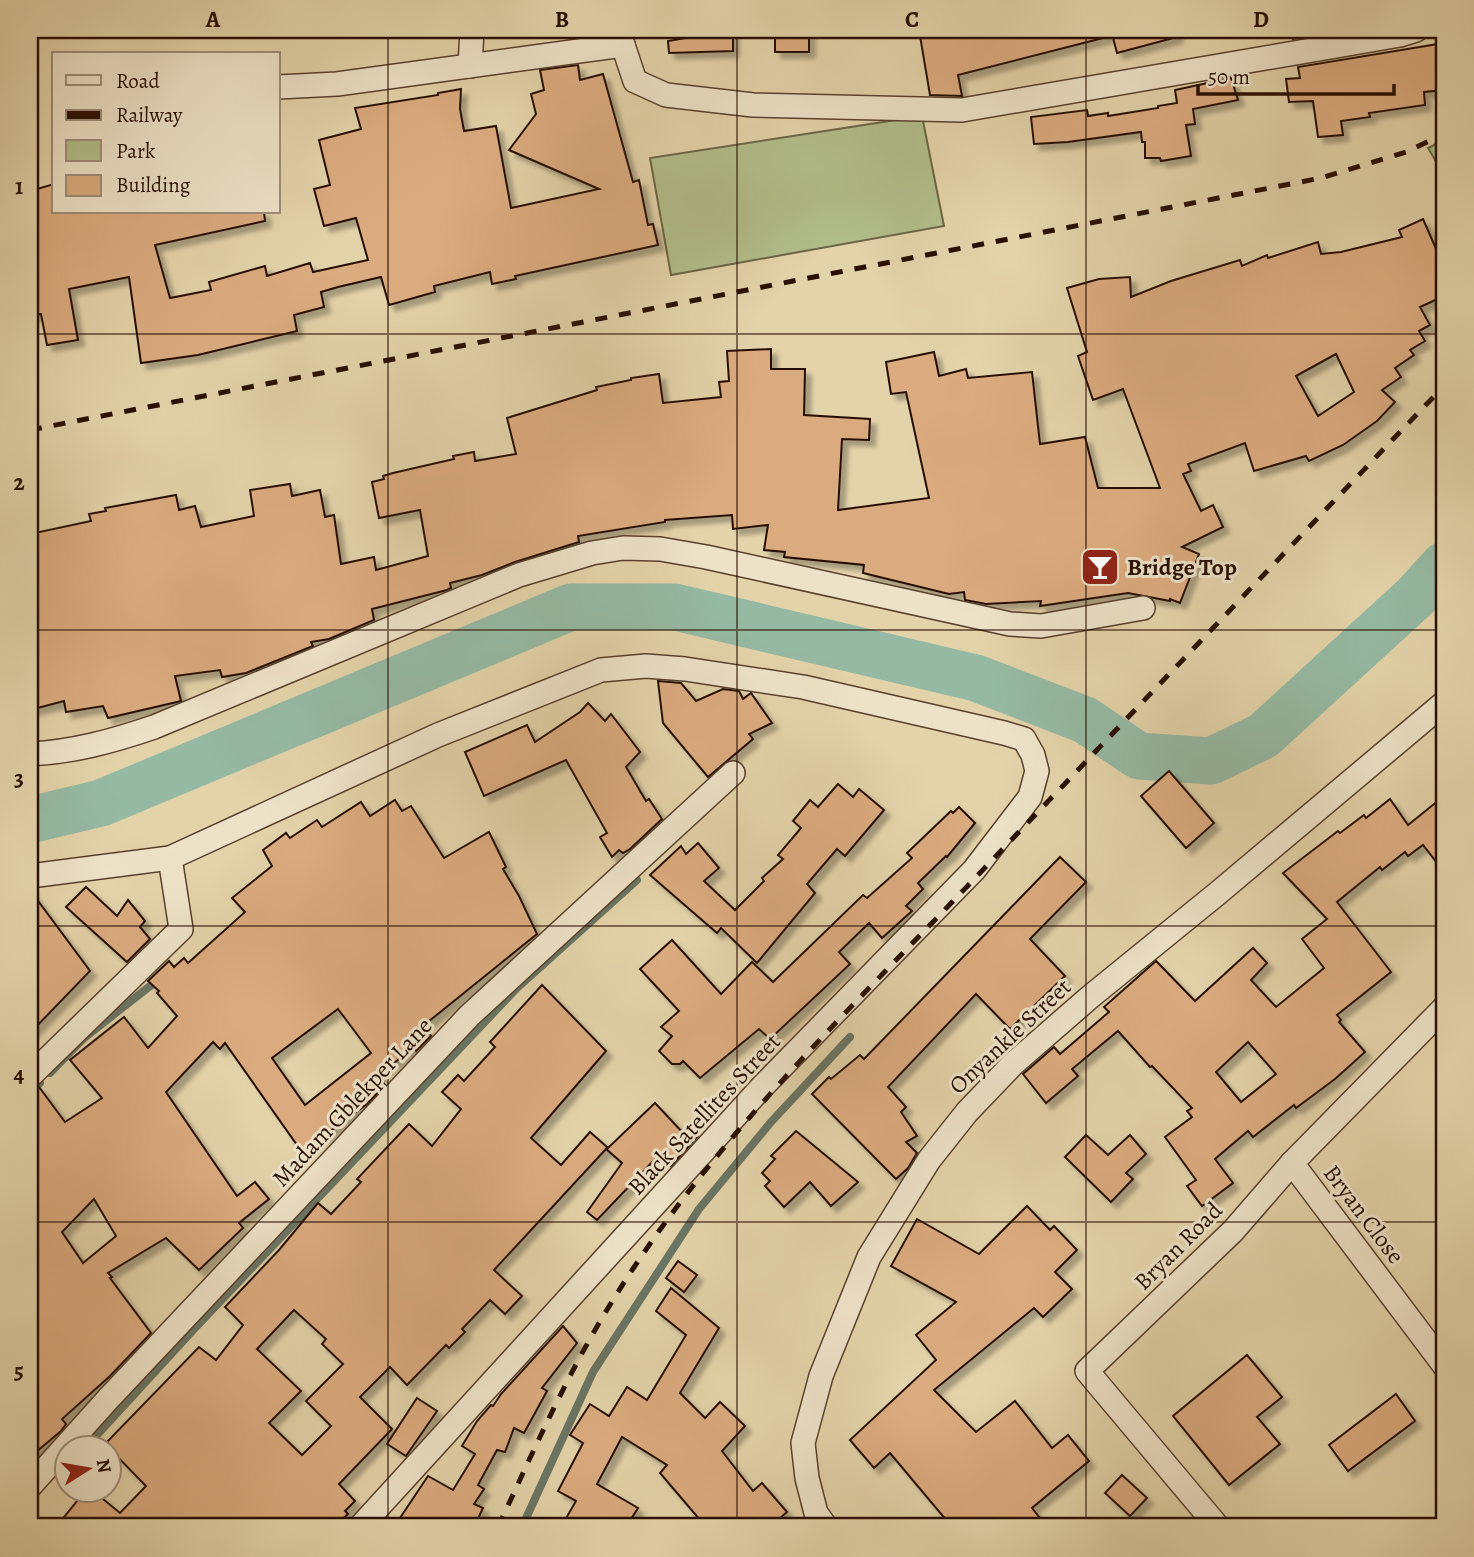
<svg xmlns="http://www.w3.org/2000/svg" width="1474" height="1557" font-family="Alegreya,serif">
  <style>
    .green { fill: #b1bd8b; stroke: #6c6646; stroke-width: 2 }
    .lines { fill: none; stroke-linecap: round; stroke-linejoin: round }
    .stream { stroke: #6a7563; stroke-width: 8 }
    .river { stroke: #96b9a3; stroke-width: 47 }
    .building { fill: #daab7f; stroke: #280f02; stroke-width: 2; fill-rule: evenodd; filter: url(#shadow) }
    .minor-casing { stroke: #57402c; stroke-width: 26 }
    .minor { stroke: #ede2c8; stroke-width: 23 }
    .rail { stroke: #280f02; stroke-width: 5; stroke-dasharray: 12 12; stroke-linecap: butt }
    .grid { fill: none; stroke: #280f02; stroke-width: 2; stroke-opacity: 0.55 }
    .labels { text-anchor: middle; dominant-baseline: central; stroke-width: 6; stroke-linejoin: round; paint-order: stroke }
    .poi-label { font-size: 24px; font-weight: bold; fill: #280f02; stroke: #ede2c8; text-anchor: start }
    .street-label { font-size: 24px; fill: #280f02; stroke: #ede2c8 }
    .neatline { fill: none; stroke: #280f02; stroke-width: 2.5 }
    .grid-label { font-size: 23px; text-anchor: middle; font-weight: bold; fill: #280f02 }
  </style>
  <defs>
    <filter id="shadow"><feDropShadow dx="6" dy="6" stdDeviation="2" flood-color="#0004"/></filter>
  </defs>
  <rect width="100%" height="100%" fill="#e3d3aa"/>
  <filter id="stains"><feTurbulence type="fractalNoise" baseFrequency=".00286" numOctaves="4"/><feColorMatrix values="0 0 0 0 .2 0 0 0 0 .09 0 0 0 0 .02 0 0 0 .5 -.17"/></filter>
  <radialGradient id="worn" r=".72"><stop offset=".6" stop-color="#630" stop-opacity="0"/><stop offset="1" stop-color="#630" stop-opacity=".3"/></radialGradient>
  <g class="green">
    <polygon points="922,116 944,226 671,275 650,158"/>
    <polygon points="1444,140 1444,175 1428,148"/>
  </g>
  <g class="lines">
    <g class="stream">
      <polyline points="50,1073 84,1038 159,979"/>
      <polyline points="30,1093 40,1083"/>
      <polyline points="85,1448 195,1328 517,988 637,880"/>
      <polyline points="522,1527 593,1372 699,1209 771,1122 850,1037"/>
    </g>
    <polyline class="river" points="30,820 101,803 571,607 675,607 976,678 1085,720 1139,756 1211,761 1263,736 1416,596 1444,565"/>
  </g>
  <g class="building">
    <polygon points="733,30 733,51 669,53 668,41"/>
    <rect x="775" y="30" width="34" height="22"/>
    <polygon points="919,30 1106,30 1107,37 958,75 962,96 930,95"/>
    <polygon points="1111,30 1176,30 1177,37 1117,53"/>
    <polygon points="1289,30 1337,30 1338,31 1293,39"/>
    <polygon points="1444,43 1444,90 1424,92 1425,105 1369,113 1370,117 1341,121 1343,135 1318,137 1313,101 1289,102 1286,79 1300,78 1298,67"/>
    <polygon points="578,65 580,80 603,74 633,182 639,180 648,225 653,224 658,245 515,276 516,279 492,284 490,272 434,286 435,292 389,305 381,277 338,287 321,292 324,307 294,315 297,331 198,355 141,363 129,277 69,289 78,340 47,345 41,314 30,315 30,191 54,184 54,212 264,212 265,221 155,245 170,298 211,290 209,282 265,266 267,276 310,263 313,272 368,260 356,218 324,226 314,189 330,185 319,140 361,129 355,108 438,95 438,93 461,89 460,109 464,131 496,126 511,208 599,189 509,150 536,114 531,94 544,90 540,70"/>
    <polygon points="1231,78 1238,100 1193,109 1195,124 1186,125 1191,156 1161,161 1160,158 1145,158 1145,142 1142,142 1141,132 1068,142 1034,144 1031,117 1087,110 1088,116 1108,113 1108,116 1158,108 1158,106 1177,103 1175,90"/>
    <path d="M 1423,219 L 1444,267 L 1444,296 L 1420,307 L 1430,325 L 1419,331 L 1425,341 L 1410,350 L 1414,355 L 1395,368 L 1401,377 L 1382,390 L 1395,402 L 1377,421 L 1343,445 L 1309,461 L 1306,456 L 1254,471 L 1245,443 L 1188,464 L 1191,471 L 1183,474 L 1201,511 L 1213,505 L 1223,527 L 1182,547 L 1199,554 L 1180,603 L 1170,599 L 1170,601 L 1128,593 L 1040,606 L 1041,601 L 986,604 L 965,600 L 964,592 L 949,594 L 863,573 L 864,565 L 784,557 L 785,552 L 764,550 L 768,525 L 733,529 L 732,515 L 665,520 L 665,522 L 578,536 L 579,542 L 515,562 L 482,575 L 450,583 L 451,588 L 447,590 L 372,609 L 374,620 L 329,639 L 311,642 L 313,646 L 246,673 L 222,677 L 220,670 L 175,676 L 181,701 L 177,702 L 108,718 L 103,706 L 66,712 L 64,701 L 30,710 L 30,534 L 91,521 L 89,514 L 106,511 L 105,508 L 176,495 L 179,510 L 195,506 L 201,527 L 254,516 L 250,490 L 290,484 L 292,496 L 320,490 L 325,517 L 334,515 L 341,564 L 374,557 L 376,570 L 428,556 L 420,510 L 379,518 L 372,482 L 384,479 L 383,476 L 393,473 L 454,459 L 453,456 L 474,452 L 475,461 L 516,454 L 507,418 L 597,390 L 596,387 L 631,380 L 631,378 L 659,374 L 663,403 L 721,397 L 719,382 L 729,381 L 727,351 L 771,349 L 771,369 L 805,369 L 804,415 L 870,419 L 869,440 L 842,439 L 838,510 L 929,498 L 906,392 L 891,394 L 886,362 L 934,352 L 939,376 L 966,369 L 968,378 L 1032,372 L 1040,444 L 1085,437 L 1098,488 L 1160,488 L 1123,389 L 1093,400 L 1078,356 L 1087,352 L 1067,288 L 1099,279 L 1130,277 L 1131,297 L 1171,281 L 1240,260 L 1242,266 L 1267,255 L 1268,258 L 1318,242 L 1321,254 L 1341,252 L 1402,237 L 1399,230 ZM 1336,354 L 1354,392 L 1318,416 L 1296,376 Z"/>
    <polygon points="658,681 681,683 696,701 723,689 739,691 743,699 751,693 772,723 749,734 753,739 708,777 663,723"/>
    <polygon points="588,703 605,721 611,714 640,752 626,767 646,801 649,799 662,819 630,849 623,853 619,850 612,857 600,837 607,833 566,760 484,796 465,752 527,725 535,742 580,712"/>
    <polygon points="1169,771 1214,823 1186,848 1141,796"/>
    <polygon points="838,784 853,797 859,789 884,810 845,856 837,849 807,884 815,893 757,963 721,928 717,933 650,875 681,846 686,854 698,843 719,868 704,881 735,910 764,881 762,878 783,859 778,855 801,828 793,821 810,800 818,807"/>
    <path d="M 1444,796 L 1444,872 L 1423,845 L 1408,856 L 1405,852 L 1382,870 L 1380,867 L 1337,902 L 1391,972 L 1337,1015 L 1341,1020 L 1339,1022 L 1365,1052 L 1335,1079 L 1296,1108 L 1294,1105 L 1253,1137 L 1248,1131 L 1215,1159 L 1233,1183 L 1202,1206 L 1187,1186 L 1196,1180 L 1165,1137 L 1192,1117 L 1187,1111 L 1192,1108 L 1152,1066 L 1150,1067 L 1118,1031 L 1072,1069 L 1078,1076 L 1046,1103 L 1023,1074 L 1054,1047 L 1060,1054 L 1109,1012 L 1104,1007 L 1156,961 L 1195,1001 L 1253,948 L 1267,963 L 1251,980 L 1276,1007 L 1324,968 L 1302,939 L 1327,919 L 1283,873 L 1338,831 L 1340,833 L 1364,815 L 1366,818 L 1390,799 L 1408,825 ZM 1248,1042 L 1276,1074 L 1241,1102 L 1216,1072 Z"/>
    <path d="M 395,800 L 402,811 L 411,806 L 444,858 L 489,832 L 506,867 L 503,869 L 519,896 L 537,934 L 423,1026 L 431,1036 L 416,1051 L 414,1048 L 382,1072 L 378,1077 L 385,1085 L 367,1104 L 302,1152 L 225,1043 L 220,1049 L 213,1042 L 166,1092 L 237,1196 L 255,1182 L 269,1199 L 239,1223 L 243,1228 L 199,1270 L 166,1238 L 108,1273 L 112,1277 L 110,1278 L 151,1333 L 110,1376 L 62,1419 L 66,1424 L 61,1431 L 30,1457 L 30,1090 L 39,1087 L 65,1122 L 102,1098 L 70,1060 L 124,1017 L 148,1048 L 177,1016 L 157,993 L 159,991 L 148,981 L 169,961 L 174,967 L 184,958 L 188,963 L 245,912 L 232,898 L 272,866 L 263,850 L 286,833 L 290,838 L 317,820 L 322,827 L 361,802 L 370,816 ZM 338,1009 L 371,1053 L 305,1105 L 272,1058 ZM 94,1199 L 116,1236 L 83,1263 L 62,1232 Z"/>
    <polygon points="959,807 975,823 947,857 946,856 918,883 923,889 906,906 912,911 882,938 869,923 839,952 850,964 770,1039 759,1029 700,1078 683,1061 680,1064 672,1064 659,1051 672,1036 661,1027 679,1011 640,969 672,940 721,994 752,962 773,982 863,895 867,898 912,858 907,853 951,811 953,813"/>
    <polygon points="1060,857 1086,882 1030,939 1065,976 1010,1029 976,994 888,1087 906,1107 901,1112 917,1136 906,1142 917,1153 908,1168 896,1179 812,1094 829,1077 831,1079 860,1055 864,1059"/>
    <polygon points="86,887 117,916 128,900 145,921 140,927 150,939 127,962 66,907"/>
    <polygon points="30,890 90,971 30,1033"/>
    <path d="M 542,985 L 606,1051 L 531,1138 L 561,1165 L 590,1132 L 608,1148 L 655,1103 L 684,1134 L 689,1129 L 698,1136 L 671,1166 L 659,1155 L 597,1220 L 587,1212 L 622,1163 L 606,1149 L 494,1270 L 522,1296 L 505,1314 L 490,1300 L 462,1329 L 465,1332 L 449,1348 L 446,1345 L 407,1385 L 390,1367 L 360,1397 L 392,1429 L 339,1484 L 355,1501 L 345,1511 L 348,1514 L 334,1527 L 56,1527 L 86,1490 L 92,1490 L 120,1513 L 146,1486 L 105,1444 L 199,1347 L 216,1360 L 243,1325 L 225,1307 L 279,1250 L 318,1203 L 331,1214 L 361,1182 L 357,1179 L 409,1124 L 432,1146 L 461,1109 L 442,1092 L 458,1075 L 464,1081 L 495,1047 L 490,1042 ZM 294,1310 L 326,1339 L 322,1344 L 343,1364 L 306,1401 L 331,1426 L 302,1455 L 269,1423 L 301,1391 L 257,1349 Z"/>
    <polygon points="796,1131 858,1182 831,1206 810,1182 784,1207 765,1186 770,1181 762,1173 775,1159 771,1156"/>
    <polygon points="1086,1135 1108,1155 1130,1135 1146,1154 1126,1173 1133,1179 1111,1202 1065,1157"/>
    <polygon points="1027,1206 1050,1230 1054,1226 1077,1250 1055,1272 1072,1289 1043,1317 1034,1308 934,1390 976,1432 1015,1401 1052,1448 1068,1435 1089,1461 1032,1508 1047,1527 952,1527 890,1453 874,1468 850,1440 936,1360 916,1335 956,1302 891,1266 917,1219 979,1254"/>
    <polygon points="678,1261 697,1275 684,1292 666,1278"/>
    <polygon points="671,1288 719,1328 680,1393 705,1418 720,1402 745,1426 722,1451 753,1491 762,1483 787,1512 770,1527 706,1527 660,1473 667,1465 622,1437 597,1484 638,1508 626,1527 561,1527 576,1501 558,1491 583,1443 570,1435 590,1404 609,1416 627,1387 647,1400 686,1335 656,1311"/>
    <polygon points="563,1326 577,1343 542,1388 547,1391 524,1433 514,1428 505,1452 497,1450 478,1485 484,1489 474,1504 483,1508 474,1527 394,1527 428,1476 453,1490 475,1454 462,1446 477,1421 491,1405 493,1406 501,1394"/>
    <polygon points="1247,1355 1282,1397 1257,1417 1280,1444 1229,1485 1173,1416"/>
    <polygon points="1396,1394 1415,1421 1348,1471 1329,1445"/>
    <polygon points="417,1398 437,1411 406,1456 387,1444"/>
    <polygon points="1122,1475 1147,1498 1130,1516 1105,1493"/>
  </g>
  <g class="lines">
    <g class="minor-casing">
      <g id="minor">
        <polyline points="614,30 623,45 635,81 666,95 753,105 962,110 1400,35 1416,30"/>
        <polyline points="470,66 472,30"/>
        <polyline points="278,87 337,84 623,45"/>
        <path d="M 30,754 C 73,752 113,741 154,727 L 519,575 L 592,553 L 623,548 L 660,549 L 706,557 L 1010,624 L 1041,626 L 1143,608"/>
        <polyline points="30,876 170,858 438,735 601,670 646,666 685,669 803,687 1004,733 1024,739 1033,755 1037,771 1030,797 974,870 761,1088 360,1527"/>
        <polyline points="30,1076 181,929 170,858"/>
        <polyline points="1292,1163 1444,1365"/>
        <polyline points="30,1486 109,1398 469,1016 733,773"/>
        <polyline points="826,1527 816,1513 807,1478 803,1443 821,1376 869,1257 929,1160 967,1112 1013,1064 1090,997 1218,893 1444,703"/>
        <polyline points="1218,1527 1087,1371 1233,1231 1292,1163 1444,1008"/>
      </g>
    </g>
    <use href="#minor" class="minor"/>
    <g class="rail">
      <polyline points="30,430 1321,178 1406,152 1444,134"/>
      <path d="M 498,1527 C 534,1450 568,1372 613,1300 C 706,1149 836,1023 958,896 C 1120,726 1282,555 1444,386"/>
    </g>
  </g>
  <path class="grid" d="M 388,30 L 388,1527M 737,30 L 737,1527M 1086,30 L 1086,1527M 30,334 L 1444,334M 30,630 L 1444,630M 30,926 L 1444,926M 30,1222 L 1444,1222"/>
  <defs>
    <g id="bar-square" transform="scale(2.0125)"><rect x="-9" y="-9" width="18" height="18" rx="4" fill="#8f2418" stroke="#ede2c8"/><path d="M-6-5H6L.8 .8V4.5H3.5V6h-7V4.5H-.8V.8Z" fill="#fff"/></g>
  </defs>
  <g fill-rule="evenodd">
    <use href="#bar-square" x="1100" y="567"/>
  </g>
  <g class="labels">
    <g class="poi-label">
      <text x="1127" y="567">Bridge Top</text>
    </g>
    <g class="street-label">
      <text transform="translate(1010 1036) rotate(-43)">Onyankle Street</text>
      <text transform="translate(352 1102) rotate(-47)">Madam Gblekper Lane</text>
      <text transform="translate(704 1114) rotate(-47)">Black Satellites Street</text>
      <text transform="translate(1364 1214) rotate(53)">Bryan Close</text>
      <text transform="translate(1178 1246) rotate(-45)">Bryan Road</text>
    </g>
  </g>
  <rect width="1474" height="1557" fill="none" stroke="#e3d3aa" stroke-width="77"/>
  <rect x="52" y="52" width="228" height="161" fill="#ede2c8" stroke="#9e8e79" stroke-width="2"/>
  <rect x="66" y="75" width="35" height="10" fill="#ede2c8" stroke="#9e8e79" stroke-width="2"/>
  <text x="116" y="88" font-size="21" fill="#280f02">Road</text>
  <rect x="66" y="110" width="35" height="10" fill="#280f02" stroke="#9e8e79" stroke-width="2"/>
  <text x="116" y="122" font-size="21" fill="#280f02">Railway</text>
  <rect x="66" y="140" width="35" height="21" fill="#b1bd8b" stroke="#9e8e79" stroke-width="2"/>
  <text x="116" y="158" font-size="21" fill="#280f02">Park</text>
  <rect x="66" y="175" width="35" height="21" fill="#daab7f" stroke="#9e8e79" stroke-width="2"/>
  <text x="116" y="192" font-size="21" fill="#280f02">Building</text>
  <g transform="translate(88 1469) rotate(79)"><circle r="33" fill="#ede2c8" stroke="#9e8e79" stroke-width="2"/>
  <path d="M0-5L12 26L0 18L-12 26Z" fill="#8f2418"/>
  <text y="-10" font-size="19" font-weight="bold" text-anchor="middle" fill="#280f02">N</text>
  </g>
  <path d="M1198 84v10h196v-10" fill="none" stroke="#280f02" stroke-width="3.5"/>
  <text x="1208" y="84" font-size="21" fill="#280f02" stroke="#ede2c8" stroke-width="5" paint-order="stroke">50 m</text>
  <rect x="38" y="38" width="1398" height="1480" class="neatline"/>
  <g class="grid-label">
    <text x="213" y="27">A</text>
    <text x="562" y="27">B</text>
    <text x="912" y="27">C</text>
    <text x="1261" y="27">D</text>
    <text x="19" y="194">1</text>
    <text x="19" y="490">2</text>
    <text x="19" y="786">3</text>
    <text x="19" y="1082">4</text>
    <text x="19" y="1378">5</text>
  </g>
  <rect width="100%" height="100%" filter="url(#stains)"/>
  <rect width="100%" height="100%" fill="url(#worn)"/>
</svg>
